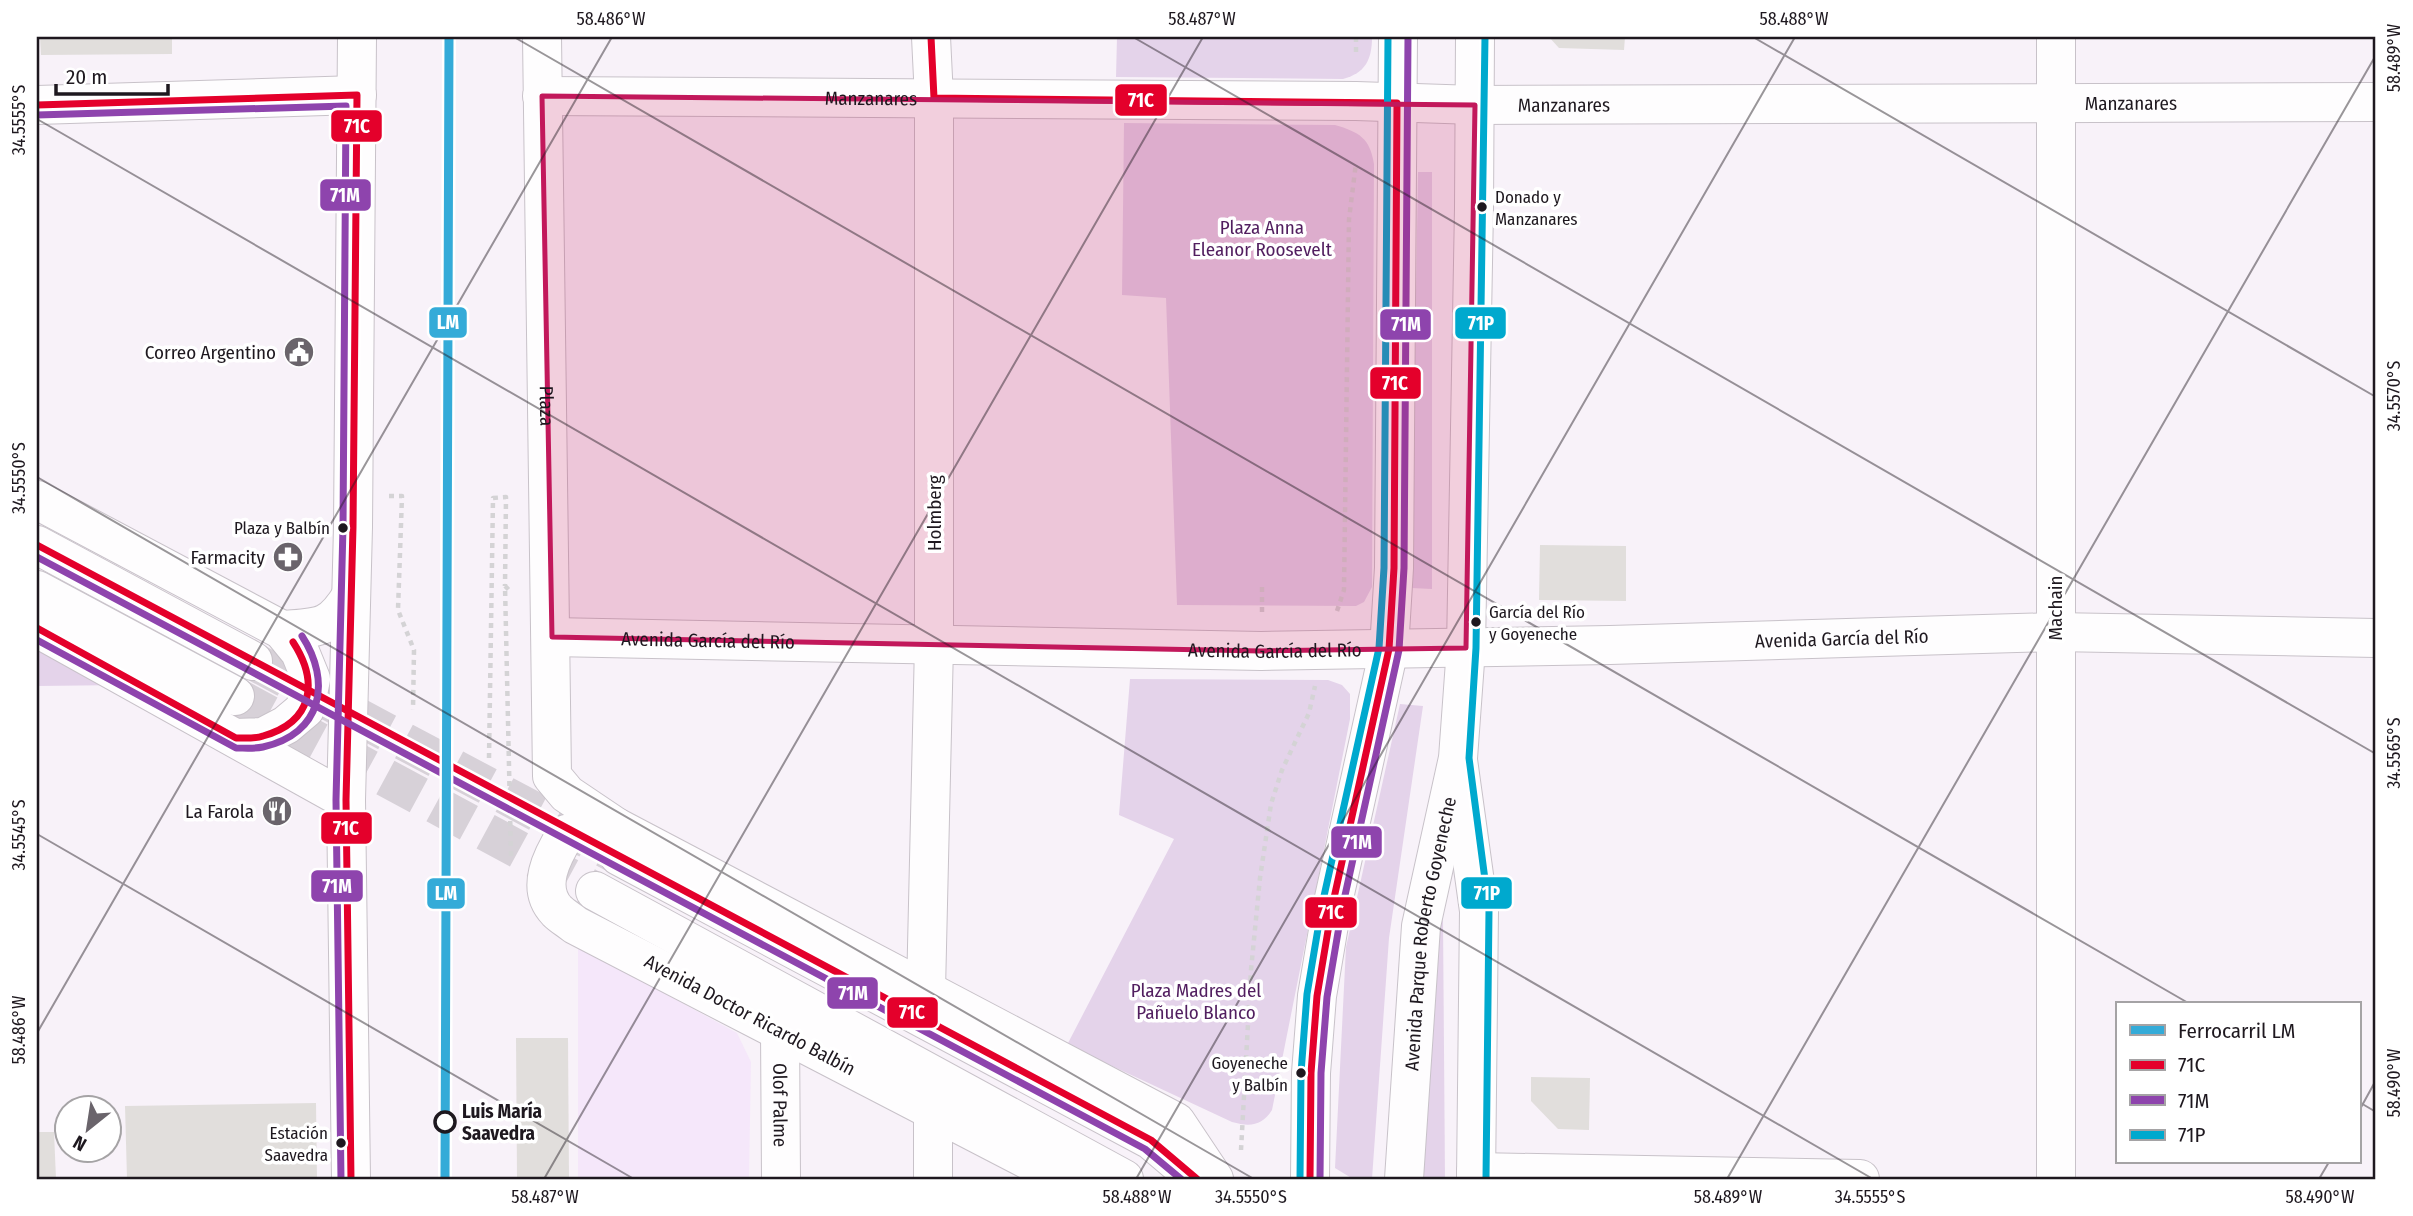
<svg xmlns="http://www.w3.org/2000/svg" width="2413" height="1216" font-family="'Fira Sans Condensed',sans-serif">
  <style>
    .built { fill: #f5e7fa }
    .green { fill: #e4d3ea }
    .building { fill: #e1dedc }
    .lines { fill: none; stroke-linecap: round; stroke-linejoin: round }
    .secondary-tunnel { stroke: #d7d1d8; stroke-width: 38; stroke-dasharray: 38 19; stroke-linecap: butt }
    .street-casing { stroke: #c8c2c9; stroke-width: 40 }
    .secondary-casing { stroke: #c8c2c9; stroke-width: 40 }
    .path { stroke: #d4d3d5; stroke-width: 4.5; stroke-dasharray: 5 5; stroke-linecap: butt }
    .street { stroke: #fefdfe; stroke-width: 38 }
    .secondary { stroke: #fefdfe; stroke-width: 38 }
    .bus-1-casing { stroke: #fff; stroke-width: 12 }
    .bus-2-casing { stroke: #fff; stroke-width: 12 }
    .bus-3-casing { stroke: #fff; stroke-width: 12 }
    .bus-1 { stroke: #e4002b; stroke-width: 7 }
    .bus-2 { stroke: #8e44ad; stroke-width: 7 }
    .bus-3 { stroke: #00a9ce; stroke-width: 7 }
    .rail-1-casing { stroke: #fff; stroke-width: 14 }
    .rail-1 { stroke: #34abd8; stroke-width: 9 }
    .marked { fill: #c2185b; fill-opacity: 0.2; stroke: #c2185b; stroke-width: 5; stroke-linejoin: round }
    .ticks { fill: none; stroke: #1e181f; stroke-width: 2; stroke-opacity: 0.45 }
    .bus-dot { fill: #1e181f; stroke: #fff; stroke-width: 2.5 }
    .stop-dot { fill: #fff; stroke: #1e181f; stroke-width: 3.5 }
    .labels { text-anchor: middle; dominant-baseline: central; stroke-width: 7; stroke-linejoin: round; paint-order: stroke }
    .bus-label { font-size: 17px; fill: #1e181f; stroke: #fff; text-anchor: end }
    .street-label { font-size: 19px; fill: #1e181f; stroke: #fff }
    .park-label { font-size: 19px; fill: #511e5f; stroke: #fff }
    .poi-label { font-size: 19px; fill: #1e181f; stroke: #fff; text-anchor: end }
    .stop-label { font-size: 19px; font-weight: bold; fill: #1e181f; stroke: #fff; text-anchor: start }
    .line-badge { stroke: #fff; stroke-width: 2.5 }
    .badge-label { font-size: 19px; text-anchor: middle; font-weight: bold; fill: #fff }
    .neatline { fill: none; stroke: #1e181f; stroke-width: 2.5 }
    .ticks-label { font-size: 18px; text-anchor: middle; fill: #1e181f }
  </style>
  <rect width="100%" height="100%" fill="#f8f2f9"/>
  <polygon class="built" points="578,946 737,1033 751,1062 749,1179 578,1179"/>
  <g class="green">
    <path d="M 1117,37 L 1372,37 C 1372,60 1365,73 1343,79 L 1116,77 Z"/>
    <path d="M 1124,123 L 1335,125 C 1359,132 1370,138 1374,164 L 1372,587 L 1364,602 L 1356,606 L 1177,605 L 1166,298 L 1122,295 Z"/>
    <polygon points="1418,172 1432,172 1432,589 1411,588"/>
    <polygon points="37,639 125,685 37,686"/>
    <path d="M 1130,679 L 1328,680 L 1342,685 L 1350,694 L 1350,719 L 1272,1110 C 1262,1126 1250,1127 1232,1122 L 1067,1045 L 1174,839 L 1119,815 Z"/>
    <polygon points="1400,704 1423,706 1389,938 1372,1179 1353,1179 1335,1168 1346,947"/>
    <polygon points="1443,919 1445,1179 1422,1179 1435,942"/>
  </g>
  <g class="building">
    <polygon points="40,37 172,37 172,54 41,55"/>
    <polygon points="1549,37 1625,37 1624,50 1559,48"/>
    <polygon points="1540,545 1626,546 1626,601 1539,600"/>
    <polygon points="516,1038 568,1038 569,1179 517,1179"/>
    <polygon points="1531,1077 1590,1078 1589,1130 1558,1129 1531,1101"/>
    <polygon points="316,1103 317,1179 127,1179 125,1106"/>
    <polygon points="37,1132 54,1132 56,1179 37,1179"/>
  </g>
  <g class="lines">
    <g class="secondary-tunnel">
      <polyline points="253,661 619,856"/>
      <polyline points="235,696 595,891"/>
    </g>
    <g class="street-casing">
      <g id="street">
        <path id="s1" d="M 542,37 L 552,776 L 567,794 L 616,827"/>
        <path id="s2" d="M 542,96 L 1356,101 L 1475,105 L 2376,102"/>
        <polyline points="37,105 357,95"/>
        <polyline points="37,500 282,630 300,652 311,679 305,709 286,725 263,737 236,738"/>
        <polyline points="37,628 346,800"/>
        <path d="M 282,630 C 319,627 330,630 351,596"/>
        <path id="s3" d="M 552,637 L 1261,651 L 1610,645 L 2055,632 L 2376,638"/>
        <polyline points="1458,760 1479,911 1476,1179"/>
        <polyline points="926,990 934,645 934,98 931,37"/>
        <path id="s4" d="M 780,1031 L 781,1179"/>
        <polyline points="933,1111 933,1179"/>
        <polyline points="1476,1172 1860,1179"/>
        <polyline points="351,1179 346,800 353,527 357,37"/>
        <path d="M 1065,1179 L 575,925 C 569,920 562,916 557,911 C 535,888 552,856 566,834 L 596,827 L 616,827 L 1176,1122 L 1214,1179"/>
        <polyline points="2056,1179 2056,37"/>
      </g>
    </g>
    <g class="secondary-casing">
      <g id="secondary">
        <polyline points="37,545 253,661"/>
        <polyline points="37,590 235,696"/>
        <polyline points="619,856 1151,1140 1197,1179"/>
        <polyline points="595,891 1124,1179"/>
        <polyline points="1310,1179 1311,1073 1317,996 1332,907 1389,649 1394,568 1398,37"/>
        <path id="s5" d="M 1404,1179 L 1421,926 L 1458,758 L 1466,648 L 1474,208 L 1475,37"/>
      </g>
    </g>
    <g class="path">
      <polyline points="1356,37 1356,56"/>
      <polyline points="389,496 402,496 398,610 414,650 413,710"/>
      <polyline points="1337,611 1344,590 1349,219 1356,163"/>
      <polyline points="1262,612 1262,585"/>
      <polyline points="489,758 493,498 506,497 505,586"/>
      <polyline points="511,856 505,586 511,592"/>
      <polyline points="1241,1150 1251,970 1260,878 1271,804 1282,770 1309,713 1315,686"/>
    </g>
    <use href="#street" class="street"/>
    <use href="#secondary" class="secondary"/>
    <g class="bus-1-casing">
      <g id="bus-1">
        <polyline points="931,37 934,98 1397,103 1394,568 1389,649 1332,907 1317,996 1311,1073 1310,1179"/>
        <polyline points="37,105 357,95 353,527 346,800 351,1179"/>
        <polyline points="37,545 1151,1140 1197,1179"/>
        <path d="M 37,628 L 236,738 C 245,738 255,739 263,736 C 313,722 319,682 293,642"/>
      </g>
    </g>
    <g class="bus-2-casing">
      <g id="bus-2">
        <polyline points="37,115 346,106 343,527 336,800 341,1179"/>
        <polyline points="37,557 1145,1149 1181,1179"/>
        <path d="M 37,640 L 236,748 C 245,748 254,749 263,747 C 322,734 332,682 302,636"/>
        <polyline points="1320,1179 1321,1073 1327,997 1342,909 1399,650 1404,568 1408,37"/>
      </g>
    </g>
    <g class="bus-3-casing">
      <g id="bus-3">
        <polyline points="1485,37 1476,648 1469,758 1489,910 1486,1179"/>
        <polyline points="1300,1179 1301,1073 1307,994 1322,905 1379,648 1384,568 1388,37"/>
      </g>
    </g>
    <use href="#bus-1" class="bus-1"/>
    <use href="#bus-2" class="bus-2"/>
    <use href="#bus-3" class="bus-3"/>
    <g class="rail-1-casing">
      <polyline id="rail-1" points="445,1179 449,37"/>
    </g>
    <use href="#rail-1" class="rail-1"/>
  </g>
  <path class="marked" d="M 542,96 L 1475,105 L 1466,648 L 1261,651 L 552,637 Z"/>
  <path class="ticks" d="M 514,37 L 2190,1004M 1133,37 L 2376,754M 1753,37 L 2376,397M 2372,37 L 2376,39M 37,119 L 1873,1179M 37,477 L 1254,1179M 37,834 L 634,1179M 37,1033 L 612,37M 2359,1102 L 2376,1112M 2359,1111 L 2376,1080M 544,1179 L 1203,37M 1136,1179 L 1795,37M 1727,1179 L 2376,55M 2319,1179 L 2329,1162"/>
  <defs>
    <g id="civic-disc" transform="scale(1.575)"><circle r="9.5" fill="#6a646b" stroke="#fff"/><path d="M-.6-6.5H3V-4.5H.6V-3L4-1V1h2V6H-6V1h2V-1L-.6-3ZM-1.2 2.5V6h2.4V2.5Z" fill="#fff"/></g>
    <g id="pharmacy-disc" transform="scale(1.575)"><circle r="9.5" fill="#6a646b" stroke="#fff"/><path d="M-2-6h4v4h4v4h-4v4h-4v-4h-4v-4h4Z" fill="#fff"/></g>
    <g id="restaurant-disc" transform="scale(1.575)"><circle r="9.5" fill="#6a646b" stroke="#fff"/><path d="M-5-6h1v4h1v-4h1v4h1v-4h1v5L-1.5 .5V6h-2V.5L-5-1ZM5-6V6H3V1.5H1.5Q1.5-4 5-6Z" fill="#fff"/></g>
  </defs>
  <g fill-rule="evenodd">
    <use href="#civic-disc" x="299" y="352"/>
    <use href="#pharmacy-disc" x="288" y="557"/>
    <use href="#restaurant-disc" x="277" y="811"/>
  </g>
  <g class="bus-dot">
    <circle cx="1482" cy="207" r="6"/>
    <circle cx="343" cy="528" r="6"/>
    <circle cx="1476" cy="622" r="6"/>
    <circle cx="1301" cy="1073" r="6"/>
    <circle cx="341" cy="1143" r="6"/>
  </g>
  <circle class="stop-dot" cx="445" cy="1122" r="10"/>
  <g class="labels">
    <g class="bus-label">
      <text x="1495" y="197" text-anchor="start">Donado y<tspan x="1495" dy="22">Manzanares</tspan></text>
      <text x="330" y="528">Plaza y Balbín</text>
      <text x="1489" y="612" text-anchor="start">García del Río<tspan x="1489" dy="22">y Goyeneche</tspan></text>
      <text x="1288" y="1063">Goyeneche<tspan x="1288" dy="22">y Balbín</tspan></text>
      <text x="328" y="1133">Estación<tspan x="328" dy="22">Saavedra</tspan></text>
    </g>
    <g class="street-label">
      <text stroke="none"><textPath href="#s2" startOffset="329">Manzanares</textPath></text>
      <text stroke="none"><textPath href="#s2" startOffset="1022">Manzanares</textPath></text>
      <text stroke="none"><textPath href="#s2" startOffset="1589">Manzanares</textPath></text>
      <text stroke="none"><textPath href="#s1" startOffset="369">Plaza</textPath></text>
      <text transform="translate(934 513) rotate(-90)">Holmberg</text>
      <text transform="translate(2055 608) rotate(-90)">Machain</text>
      <text stroke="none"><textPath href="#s3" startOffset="1290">Avenida García del Río</textPath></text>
      <text stroke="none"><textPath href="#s3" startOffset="156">Avenida García del Río</textPath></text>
      <text stroke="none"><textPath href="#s3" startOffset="723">Avenida García del Río</textPath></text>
      <text stroke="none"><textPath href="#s5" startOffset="247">Avenida Parque Roberto Goyeneche</textPath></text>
      <text transform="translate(750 1015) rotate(28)">Avenida Doctor Ricardo Balbín</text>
      <text stroke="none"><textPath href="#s4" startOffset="74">Olof Palme</textPath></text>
    </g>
    <g class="park-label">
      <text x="1262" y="227">Plaza Anna<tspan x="1262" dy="22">Eleanor Roosevelt</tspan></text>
      <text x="1196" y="990">Plaza Madres del<tspan x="1196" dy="22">Pañuelo Blanco</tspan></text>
    </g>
    <g class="poi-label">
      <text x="276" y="352">Correo Argentino</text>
      <text x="265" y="557">Farmacity</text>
      <text x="254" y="811">La Farola</text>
    </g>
    <g class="stop-label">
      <text x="462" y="1111">Luis María<tspan x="462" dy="22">Saavedra</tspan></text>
    </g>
  </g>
  <g class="line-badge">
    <rect x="1114" y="83" width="54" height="34" rx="7" fill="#e4002b"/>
    <rect x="330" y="109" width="53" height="34" rx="7" fill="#e4002b"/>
    <rect x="319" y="178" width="53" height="34" rx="7" fill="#8e44ad"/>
    <rect x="428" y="306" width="40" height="33" rx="7" fill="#34abd8"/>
    <rect x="1454" y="306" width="53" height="34" rx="7" fill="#00a9ce"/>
    <rect x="1379" y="308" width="53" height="33" rx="7" fill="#8e44ad"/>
    <rect x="1369" y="366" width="53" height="34" rx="7" fill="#e4002b"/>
    <rect x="320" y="811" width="53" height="34" rx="7" fill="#e4002b"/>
    <rect x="1330" y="825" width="53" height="34" rx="7" fill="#8e44ad"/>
    <rect x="310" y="869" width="54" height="34" rx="7" fill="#8e44ad"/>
    <rect x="1460" y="876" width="53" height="34" rx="7" fill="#00a9ce"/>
    <rect x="426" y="877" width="40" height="33" rx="7" fill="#34abd8"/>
    <rect x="1304" y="896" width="54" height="33" rx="7" fill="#e4002b"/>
    <rect x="826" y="976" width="53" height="34" rx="7" fill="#8e44ad"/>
    <rect x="886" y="996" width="53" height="33" rx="7" fill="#e4002b"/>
  </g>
  <g class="badge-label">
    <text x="1141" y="107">71C</text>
    <text x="357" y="133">71C</text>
    <text x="345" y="202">71M</text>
    <text x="448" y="329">LM</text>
    <text x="1481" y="330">71P</text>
    <text x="1406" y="331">71M</text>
    <text x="1395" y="390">71C</text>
    <text x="346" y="835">71C</text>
    <text x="1357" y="849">71M</text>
    <text x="337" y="893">71M</text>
    <text x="1487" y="900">71P</text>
    <text x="446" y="900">LM</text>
    <text x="1331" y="919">71C</text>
    <text x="853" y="1000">71M</text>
    <text x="912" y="1019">71C</text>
  </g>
  <rect width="2413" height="1216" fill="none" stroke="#ffffff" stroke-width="77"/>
  <rect x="2116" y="1002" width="245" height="161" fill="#ffffff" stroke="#a5a3a5" stroke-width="2"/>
  <rect x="2130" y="1025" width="35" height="10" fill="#34abd8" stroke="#a5a3a5" stroke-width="2"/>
  <text x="2178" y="1038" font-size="21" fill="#1e181f">Ferrocarril LM</text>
  <rect x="2130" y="1060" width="35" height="10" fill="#e4002b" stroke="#a5a3a5" stroke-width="2"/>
  <text x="2178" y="1072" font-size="21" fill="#1e181f">71C</text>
  <rect x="2130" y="1095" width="35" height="10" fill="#8e44ad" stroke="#a5a3a5" stroke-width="2"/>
  <text x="2178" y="1108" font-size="21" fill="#1e181f">71M</text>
  <rect x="2130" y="1130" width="35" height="10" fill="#00a9ce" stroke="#a5a3a5" stroke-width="2"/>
  <text x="2178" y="1142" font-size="21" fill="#1e181f">71P</text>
  <g transform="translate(88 1129) rotate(210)"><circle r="33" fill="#ffffff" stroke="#a5a3a5" stroke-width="2"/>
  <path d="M0-5L12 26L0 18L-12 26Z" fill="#6a646b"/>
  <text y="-10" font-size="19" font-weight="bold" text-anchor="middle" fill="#1e181f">N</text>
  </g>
  <path d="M56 84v10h112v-10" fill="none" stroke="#1e181f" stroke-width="3.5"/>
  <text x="66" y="84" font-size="21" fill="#1e181f" stroke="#ffffff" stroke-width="5" paint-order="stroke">20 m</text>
  <rect x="38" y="38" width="2336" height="1140" class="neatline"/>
  <g class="ticks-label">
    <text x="611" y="25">58.486°W</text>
    <text x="1202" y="25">58.487°W</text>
    <text x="1794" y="25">58.488°W</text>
    <text transform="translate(2394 58) rotate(-90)" y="6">58.489°W</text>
    <text transform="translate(19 120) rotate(-90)" y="6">34.5555°S</text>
    <text transform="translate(2394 396) rotate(-90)" y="6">34.5570°S</text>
    <text transform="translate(19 478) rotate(-90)" y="6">34.5550°S</text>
    <text transform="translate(2394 753) rotate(-90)" y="6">34.5565°S</text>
    <text transform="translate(19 835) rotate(-90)" y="6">34.5545°S</text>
    <text transform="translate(19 1030) rotate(-90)" y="6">58.486°W</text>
    <text transform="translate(2394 1083) rotate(-90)" y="6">58.490°W</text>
    <text x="545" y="1203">58.487°W</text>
    <text x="1137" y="1203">58.488°W</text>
    <text x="1251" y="1203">34.5550°S</text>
    <text x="1728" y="1203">58.489°W</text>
    <text x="1870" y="1203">34.5555°S</text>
    <text x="2320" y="1203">58.490°W</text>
  </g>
</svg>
